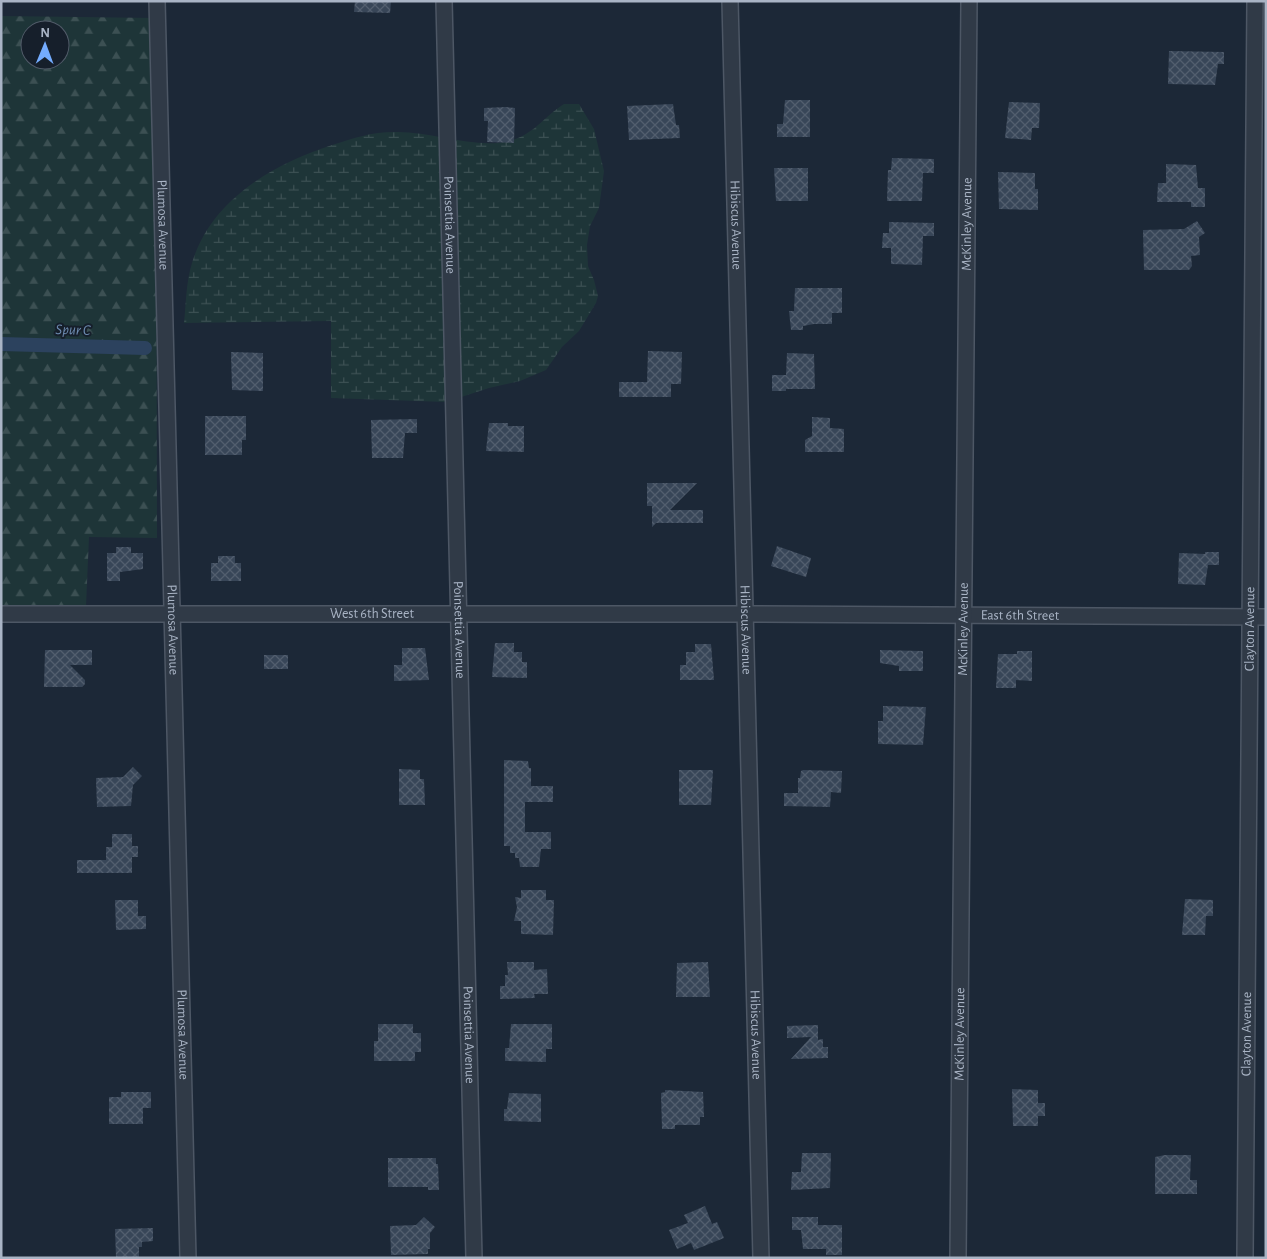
<svg xmlns="http://www.w3.org/2000/svg" width="1267" height="1259" font-family="'Alegreya Sans',sans-serif">
  <style>
    .forest { fill: url(#forest-firs); fill-rule: evenodd }
    .wetland { fill: url(#wetland-marsh) }
    .lines { fill: none; stroke-linecap: round; stroke-linejoin: round }
    .canal { stroke: #2c425e; stroke-width: 14 }
    .building { fill: url(#building-cross-hatch) }
    .minor-casing { stroke: #4d5765; stroke-width: 18 }
    .minor { stroke: #303a47; stroke-width: 15 }
    .labels { text-anchor: middle; dominant-baseline: central; stroke-width: 4; stroke-linejoin: round; paint-order: stroke }
    .street-label { font-size: 14px; fill: #a9b4c5; stroke: #161f2b }
    .water-label { font-size: 15px; font-style: italic; fill: #6e8cb1; stroke: #161f2b }
  </style>
  <defs>
    <pattern id="forest-firs" width="22" height="20" patternUnits="userSpaceOnUse" patternTransform="scale(1.25)"><rect width="22" height="20" fill="#1e3538"/><path d="M5 1l3.5 6h-7zM16 11l3.5 6h-7z" fill="#3c5053"/></pattern>
    <pattern id="wetland-marsh" width="20" height="14" patternUnits="userSpaceOnUse" patternTransform="scale(1.25)"><rect width="20" height="14" fill="#1e3538"/><path d="M1 5h8M5 5V1M11 12h8M15 12V8" fill="none" stroke="#3c5053"/></pattern>
    <pattern id="building-cross-hatch" width="8" height="8" patternUnits="userSpaceOnUse" patternTransform="scale(1.25)"><rect width="8" height="8" fill="#384658"/><path d="M0 0l8 8M0 8l8-8" fill="none" stroke="#525e6e"/></pattern>
  </defs>
  <rect width="100%" height="100%" fill="#1c2837"/>
  <path class="forest" d="M 1,16 L 156,18 L 157,538 L 89,537 L 86,606 L 1,606 ZM 30,30 L 60,30 L 60,60 L 30,60 Z"/>
  <path class="wetland" d="M 564,104 L 579,104 L 594,129 L 604,171 L 599,208 L 590,226 L 587,245 L 588,266 L 594,280 L 598,296 L 596,303 L 579,331 L 562,347 L 546,370 L 520,381 L 489,388 L 446,402 L 331,398 L 331,321 L 184,323 C 186,303 186,282 192,263 C 211,200 273,164 332,145 C 355,138 370,132 395,132 C 429,131 473,148 504,142 C 533,137 542,118 564,104 Z"/>
  <g class="lines">
    <polyline class="canal" points="1,344 145,348"/>
  </g>
  <g class="building">
    <polygon points="355,1 391,1 390,13 354,12"/>
    <polygon points="1169,51 1224,52 1224,64 1218,64 1215,85 1168,84"/>
    <polygon points="785,100 810,100 810,137 777,137 777,124 783,124"/>
    <polygon points="1009,102 1040,103 1039,128 1032,128 1031,140 1005,138"/>
    <polygon points="673,104 676,125 679,125 680,138 629,140 627,106"/>
    <polygon points="506,107 515,108 514,143 487,142 488,121 484,121 484,108"/>
    <polygon points="892,158 934,159 934,173 923,173 922,201 887,201 888,170 891,170"/>
    <polygon points="1166,164 1196,165 1198,188 1205,188 1205,207 1191,207 1191,202 1157,202 1158,183 1166,183"/>
    <polygon points="774,168 808,168 808,201 776,201"/>
    <polygon points="998,172 1035,173 1035,189 1038,189 1038,210 999,209"/>
    <polygon points="1197,221 1205,233 1199,237 1200,255 1191,256 1192,266 1189,270 1144,270 1143,230 1184,229"/>
    <polygon points="889,222 934,223 934,236 923,236 922,265 891,264 891,248 882,248 883,233 889,233"/>
    <polygon points="795,288 842,288 842,313 832,313 832,324 814,324 803,326 803,330 791,330 789,311 794,311"/>
    <polygon points="648,351 682,352 681,384 671,384 671,397 619,397 619,382 647,382"/>
    <polygon points="231,352 263,353 263,391 232,390"/>
    <polygon points="787,353 814,354 815,389 786,389 786,391 772,391 772,375 786,375"/>
    <polygon points="205,416 246,416 246,440 242,440 242,455 205,455"/>
    <polygon points="812,417 830,418 830,428 844,429 844,452 805,452 805,440 812,436"/>
    <polygon points="417,419 417,433 405,433 403,458 372,458 371,420"/>
    <polygon points="489,423 508,423 508,426 524,426 524,452 486,451"/>
    <polygon points="647,483 697,483 670,510 703,510 703,523 656,523 652,527 652,506 647,506"/>
    <polygon points="777,546 811,558 806,577 771,566"/>
    <polygon points="116,547 131,547 131,553 143,553 143,569 120,572 120,581 107,581 107,553 116,553"/>
    <polygon points="1205,552 1219,552 1219,565 1208,565 1205,585 1178,584 1179,553 1205,554"/>
    <polygon points="218,556 235,556 235,563 241,563 241,581 211,581 211,563 218,563"/>
    <polygon points="495,643 514,643 514,652 522,652 522,662 527,662 527,678 492,677"/>
    <polygon points="695,644 711,644 714,680 680,680 680,665 686,665 686,652 695,652"/>
    <polygon points="402,648 425,648 429,680 394,681 394,665 402,665"/>
    <polygon points="45,650 92,650 92,665 70,665 85,680 85,684 82,687 44,687"/>
    <polygon points="880,650 923,651 923,671 899,671 899,666 880,663"/>
    <polygon points="1017,651 1032,651 1032,681 1016,680 1016,688 996,688 998,654 1017,654"/>
    <rect x="264" y="655" width="24" height="14"/>
    <polygon points="883,706 926,707 923,745 878,744 878,721 883,721"/>
    <polygon points="504,760 528,761 529,768 531,768 531,786 553,786 553,802 525,802 525,832 551,832 551,849 541,849 539,867 520,867 519,858 515,858 515,853 510,853 510,846 504,846"/>
    <polygon points="133,767 142,776 133,785 131,806 97,807 96,778 123,777"/>
    <polygon points="399,769 420,770 420,779 424,779 425,805 399,805"/>
    <polygon points="679,770 713,770 711,805 679,805"/>
    <polygon points="803,770 842,771 841,793 831,792 830,807 784,806 784,793 798,793 798,778 800,778 801,771"/>
    <polygon points="112,834 132,834 132,846 138,846 138,857 132,857 132,873 77,873 77,860 106,860 106,847 112,847"/>
    <polygon points="521,890 546,890 546,900 554,900 553,935 521,934 521,921 514,921 517,907 515,897 521,898"/>
    <polygon points="1185,899 1213,900 1213,916 1206,916 1205,935 1182,935"/>
    <polygon points="115,900 138,900 138,916 146,916 146,929 116,930"/>
    <polygon points="507,962 534,962 534,970 547,969 548,994 534,994 535,998 500,999 500,986 505,986 505,975 508,975"/>
    <polygon points="708,962 710,997 676,997 677,963"/>
    <polygon points="378,1024 413,1024 413,1033 421,1033 421,1052 415,1052 415,1061 374,1061 374,1041 378,1041"/>
    <polygon points="511,1024 552,1024 552,1049 546,1049 546,1062 505,1061 505,1048 509,1048"/>
    <polygon points="818,1025 818,1040 823,1039 823,1047 828,1047 828,1058 791,1059 811,1037 787,1038 787,1026"/>
    <polygon points="1012,1089 1038,1090 1038,1103 1045,1103 1045,1116 1038,1116 1038,1126 1013,1126"/>
    <polygon points="665,1090 703,1092 704,1117 700,1117 700,1125 675,1125 675,1129 662,1129 661,1093 665,1092"/>
    <polygon points="121,1092 151,1092 151,1108 143,1108 143,1124 109,1124 109,1097 121,1097"/>
    <polygon points="509,1093 541,1094 541,1122 504,1121 504,1109 507,1109"/>
    <polygon points="802,1153 831,1153 830,1188 791,1190 792,1172 801,1172"/>
    <polygon points="1165,1155 1191,1155 1190,1180 1197,1180 1197,1194 1155,1194 1155,1157"/>
    <polygon points="388,1158 436,1158 436,1164 438,1164 439,1190 428,1190 428,1187 388,1187"/>
    <polygon points="705,1206 712,1224 717,1222 724,1238 694,1250 691,1243 677,1249 669,1230 688,1223 684,1215"/>
    <polygon points="424,1217 435,1227 430,1233 430,1249 428,1249 428,1254 391,1255 390,1226 416,1225"/>
    <polygon points="792,1217 818,1217 818,1225 842,1225 842,1255 826,1255 826,1249 803,1249 801,1230 792,1230"/>
    <polygon points="153,1228 153,1241 142,1242 142,1247 139,1247 139,1258 116,1258 115,1229"/>
  </g>
  <g class="lines">
    <g class="minor-casing">
      <g id="minor">
        <path id="s1" d="M 157,1 L 188,1258"/>
        <path id="s2" d="M 444,1 L 474,1258"/>
        <path id="s3" d="M 730,1 L 761,1258"/>
        <path id="s4" d="M 1,614 L 743,614 L 1266,617"/>
        <path id="s5" d="M 958,1258 L 969,1"/>
        <path id="s6" d="M 1245,1258 L 1255,1"/>
      </g>
    </g>
    <use href="#minor" class="minor"/>
  </g>
  <g class="labels">
    <g class="street-label">
      <text stroke="none"><textPath href="#s1" startOffset="224">Plumosa Avenue</textPath></text>
      <text stroke="none"><textPath href="#s2" startOffset="224">Poinsettia Avenue</textPath></text>
      <text stroke="none"><textPath href="#s3" startOffset="224">Hibiscus Avenue</textPath></text>
      <text stroke="none"><textPath href="#s5" startOffset="1034">McKinley Avenue</textPath></text>
      <text stroke="none"><textPath href="#s4" startOffset="371">West 6th Street</textPath></text>
      <text stroke="none"><textPath href="#s4" startOffset="1019">East 6th Street</textPath></text>
      <text stroke="none"><textPath href="#s1" startOffset="629">Plumosa Avenue</textPath></text>
      <text stroke="none"><textPath href="#s2" startOffset="629">Poinsettia Avenue</textPath></text>
      <text stroke="none"><textPath href="#s3" startOffset="629">Hibiscus Avenue</textPath></text>
      <text stroke="none"><textPath href="#s5" startOffset="629">McKinley Avenue</textPath></text>
      <text stroke="none"><textPath href="#s6" startOffset="629">Clayton Avenue</textPath></text>
      <text stroke="none"><textPath href="#s1" startOffset="1034">Plumosa Avenue</textPath></text>
      <text stroke="none"><textPath href="#s2" startOffset="1034">Poinsettia Avenue</textPath></text>
      <text stroke="none"><textPath href="#s3" startOffset="1034">Hibiscus Avenue</textPath></text>
      <text stroke="none"><textPath href="#s5" startOffset="224">McKinley Avenue</textPath></text>
      <text stroke="none"><textPath href="#s6" startOffset="224">Clayton Avenue</textPath></text>
    </g>
    <g class="water-label">
      <text transform="translate(73 330) rotate(2)">Spur C</text>
    </g>
  </g>
  <rect width="1267" height="1259" fill="none" stroke="#a9b4c5" stroke-width="5"/>
  <g transform="translate(45 45) rotate(1)"><circle r="24" fill="#161f2b" stroke="#515b69"/>
  <path d="M0-4L9 19L0 12L-9 19Z" fill="#74acff"/>
  <text y="-8" font-size="14" font-weight="bold" text-anchor="middle" fill="#a9b4c5">N</text>
  </g>
</svg>
